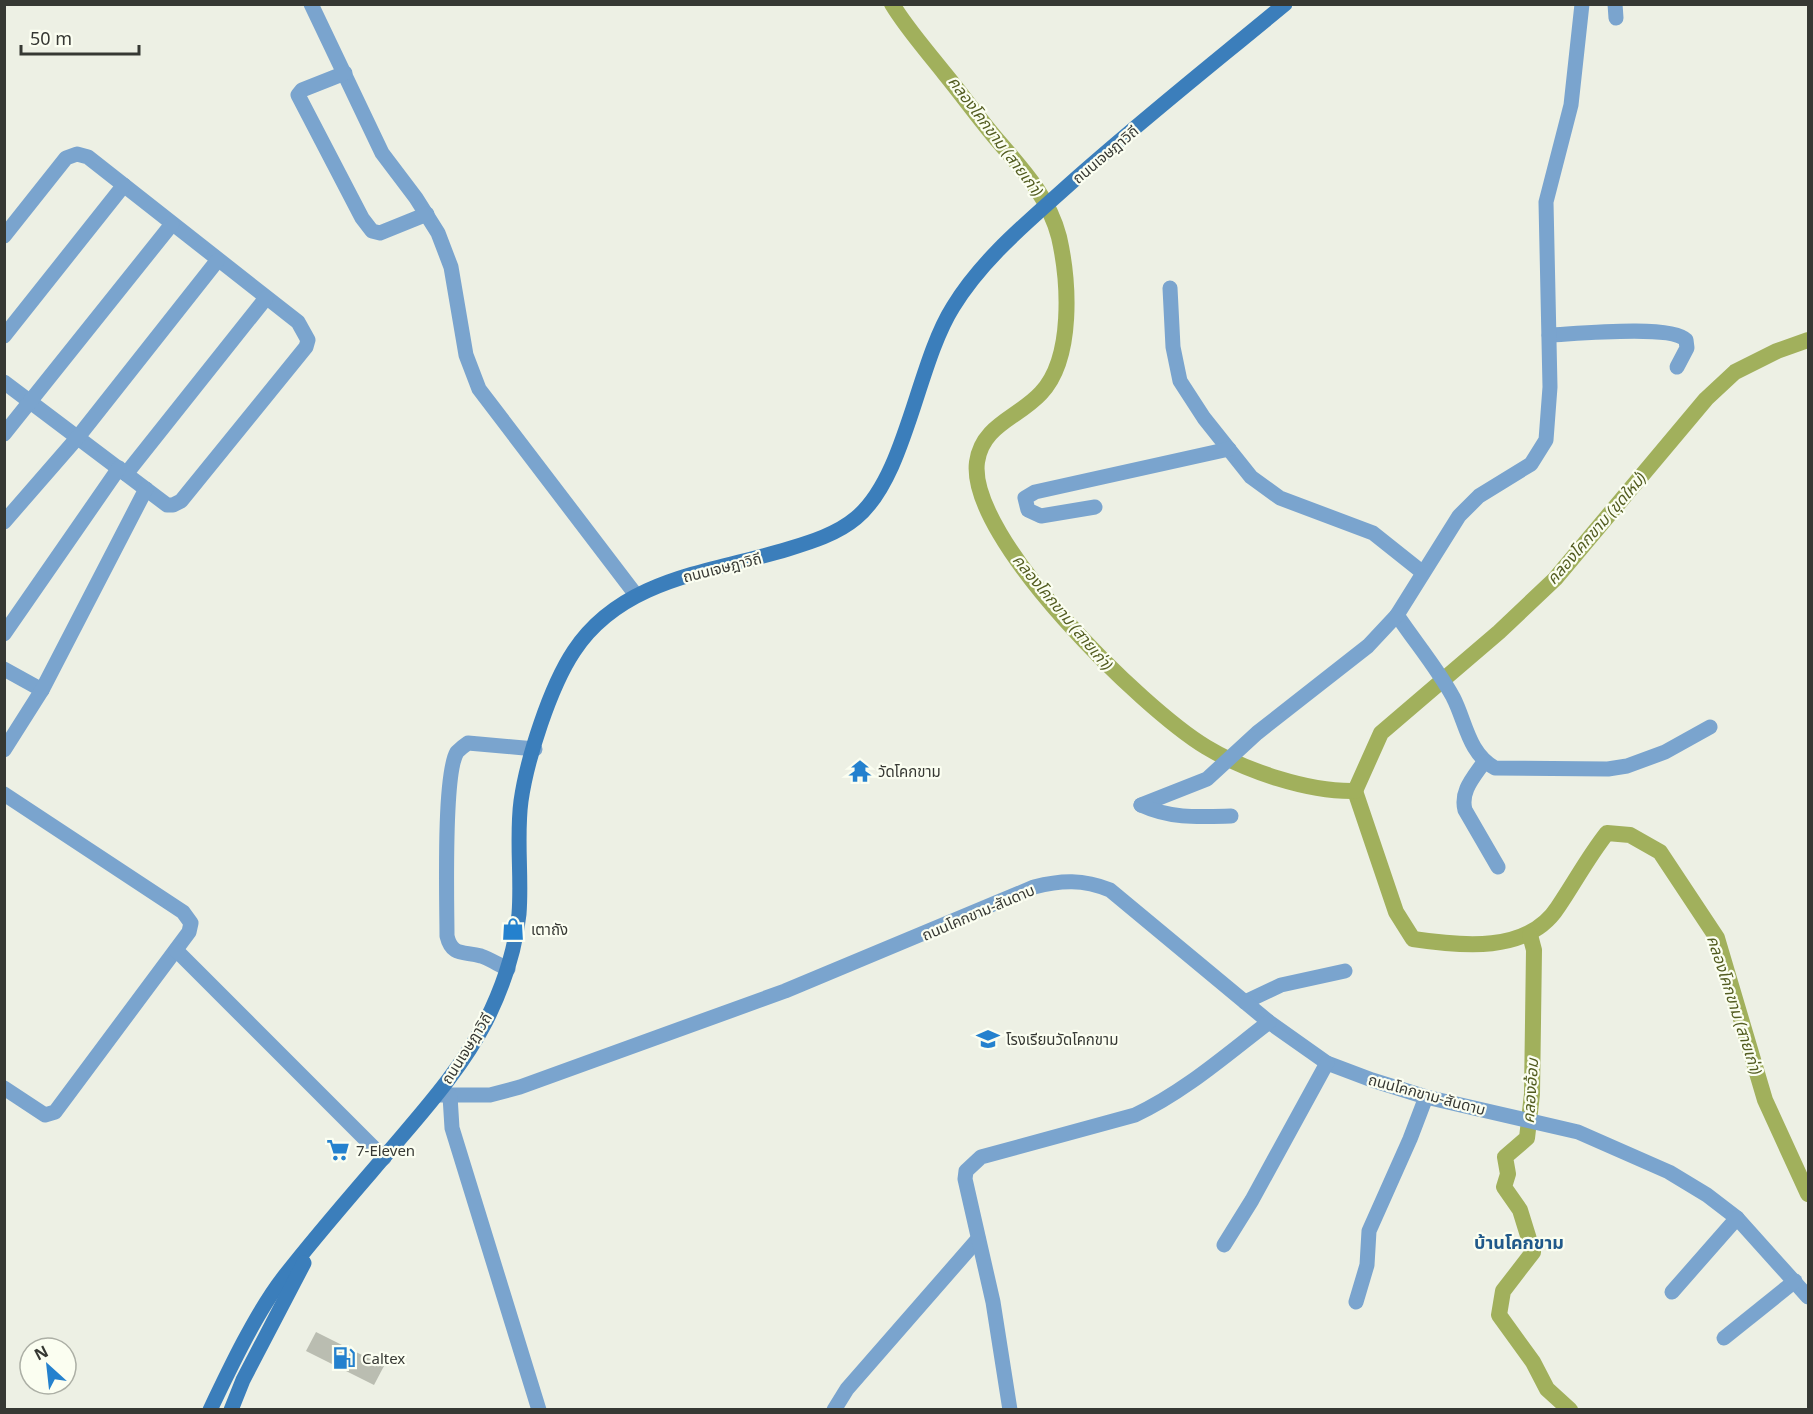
<svg xmlns="http://www.w3.org/2000/svg" width="1813" height="1414" font-family="'Noto Sans','Noto Sans Thai',sans-serif">
  <style>
    .lines { fill: none; stroke-linecap: round; stroke-linejoin: round }
    .canal { stroke: #a1b05c; stroke-width: 16 }
    .building { fill: #babdb1 }
    .street { stroke: #7aa4ce; stroke-width: 15 }
    .secondary { stroke: #3b7ebb; stroke-width: 15 }
    .labels { text-anchor: middle; dominant-baseline: central; stroke-width: 4.5; stroke-linejoin: round; paint-order: stroke }
    .street-label { font-size: 15px; fill: #363833; stroke: #fbfef1 }
    .poi-label { font-size: 15px; fill: #363833; stroke: #fbfef1; text-anchor: start }
    .water-label { font-size: 16px; font-style: italic; fill: #525c20; stroke: #fbfef1 }
    .quarter-label { font-size: 18px; font-weight: bold; fill: #20598a; stroke: #fbfef1 }
  </style>
  <rect width="100%" height="100%" fill="#edf0e4"/>
  <g class="lines">
    <g class="canal">
      <path d="M 892,4 C 907,29 927,51 945,74 C 963,96 980,120 999,142 C 1024,171 1049,198 1059,237 C 1069,281 1074,358 1041,393 C 1018,418 982,425 977,462 C 967,538 1143,709 1206,747 C 1246,771 1308,792 1355,791"/>
      <path d="M 1355,791 L 1396,912 L 1413,939 C 1460,946 1528,954 1558,907 C 1575,882 1588,857 1607,833 L 1630,835 L 1660,852 L 1717,938 L 1765,1100 L 1808,1194"/>
      <polyline points="1355,791 1381,733 1499,632 1555,579 1706,399 1735,372 1777,351 1808,340"/>
      <polyline points="1530,935 1534,950 1532,1094 1527,1138 1505,1157 1508,1174 1504,1187 1520,1210 1533,1252 1503,1291 1499,1315 1533,1362 1547,1389 1570,1410"/>
    </g>
  </g>
  <polygon class="building" points="316,1332 384,1366 374,1385 306,1351"/>
  <g class="lines">
    <g class="street">
      <polyline points="311,4 382,153 416,198 438,233 451,267 466,355 479,389 636,595"/>
      <polyline points="1615,4 1616,18"/>
      <polyline points="345,73 302,90 298,95 362,218 372,231 380,233 427,214"/>
      <polyline points="4,236 66,158 77,154 88,157 298,322 308,340 306,347 181,501 173,505 167,505 4,382"/>
      <polyline points="1170,288 1173,347 1180,381 1204,418 1251,477 1280,498 1373,533 1422,572"/>
      <path d="M 1549,335 C 1574,334 1671,324 1686,340 L 1687,348 L 1677,367"/>
      <polyline points="4,336 124,185"/>
      <polyline points="4,434 172,224"/>
      <polyline points="126,474 266,298"/>
      <polyline points="1095,507 1041,516 1028,510 1025,498 1035,492 1229,449"/>
      <polyline points="4,522 78,437 217,261"/>
      <path d="M 1397,615 C 1415,642 1437,668 1453,697 C 1466,722 1468,753 1495,768 L 1608,769 L 1627,766 L 1665,752 L 1710,727"/>
      <polyline points="4,634 119,468"/>
      <polyline points="4,669 42,690"/>
      <polyline points="4,750 42,690 146,489"/>
      <path d="M 1484,762 C 1474,777 1460,791 1465,810 L 1498,867"/>
      <polyline points="4,794 183,912 191,923 189,932 55,1112 45,1115 4,1088"/>
      <polyline points="1141,805 1207,779 1257,733 1368,646 1397,615 1459,516 1479,496 1531,464 1546,440 1550,387 1546,202 1571,105 1582,4"/>
      <path d="M 1141,805 C 1171,819 1199,817 1231,816"/>
      <polyline points="176,950 384,1158"/>
      <path d="M 508,969 C 499,965 490,959 481,956 C 464,951 452,957 447,936 C 447,903 443,775 457,752 C 460,749 465,745 468,743 L 535,749"/>
      <polyline points="1245,1002 1281,985 1345,971"/>
      <path d="M 437,1095 L 490,1095 L 520,1087 L 785,991 L 1034,887 C 1061,880 1083,879 1110,890 L 1269,1022 L 1327,1063 L 1372,1080 L 1426,1097 L 1578,1132 L 1669,1172 L 1707,1195 L 1737,1218 L 1808,1297"/>
      <polyline points="450,1096 452,1128 539,1410"/>
      <polyline points="1224,1245 1252,1200 1327,1063"/>
      <polyline points="1672,1292 1737,1218"/>
      <polyline points="1356,1302 1367,1265 1369,1231 1410,1139 1426,1097"/>
      <polyline points="1724,1338 1795,1281"/>
      <polyline points="834,1410 847,1389 978,1239"/>
      <path d="M 1010,1410 L 993,1302 L 965,1179 L 966,1171 L 981,1157 L 1135,1115 C 1184,1092 1226,1055 1269,1022"/>
    </g>
    <g class="secondary">
      <path d="M 210,1410 C 229,1370 256,1313 283,1278 C 321,1229 363,1182 403,1135 C 433,1100 465,1062 486,1021 C 503,987 515,952 519,914 C 522,877 516,838 521,801 C 527,759 550,687 574,651 C 622,578 712,572 788,549 C 811,542 837,534 856,518 C 906,477 917,364 953,307 C 981,261 1023,226 1062,191 C 1134,126 1210,66 1285,4"/>
      <polyline points="231,1410 243,1380 304,1263"/>
    </g>
  </g>
  <defs>
    <g id="temple-bare" transform="scale(1.8)"><path d="M0-6L5-2H3V0L6.5 2.5H4V6H1.5V3h-3V6H-4V2.5H-6.5L-3 0V-2H-5Z" fill="#2481ce" stroke="#fbfef1" stroke-width="2.5" paint-order="stroke"/></g>
    <g id="shop-bare" transform="scale(1.8)"><path d="M-5-2.5h2.3a2.7 3.5 0 0 1 5.4 0H5L5.5 6h-11ZM-1.5-2.5h3a1.5 2.3 0 0 0-3 0Z" fill="#2481ce" stroke="#fbfef1" stroke-width="2.5" paint-order="stroke"/></g>
    <g id="school-bare" transform="scale(1.8)"><path d="M0-5L7-2L0 1L-7-2ZM-4 1L0 2.5L4 1V4Q0 6-4 4Z" fill="#2481ce" stroke="#fbfef1" stroke-width="2.5" paint-order="stroke"/></g>
    <g id="supermarket-bare" transform="scale(1.8)"><path d="M-6-5.5h2.5l.6 2H6L4.5 2H-2.5L-4.4-4H-6ZM-1.5 3.2a1.3 1.3 0 1 0 .1 0ZM3 3.2a1.3 1.3 0 1 0 .1 0Z" fill="#2481ce" stroke="#fbfef1" stroke-width="2.5" paint-order="stroke"/></g>
    <g id="fuel-bare" transform="scale(1.8)"><path d="M-5.5-6h7V0h2V4h1.3V-2.5L3-4.5l.8-.8L6-3V5H2.5V1h-1V6h-7ZM-4.2-4.7v3.2H.2V-4.7Z" fill="#2481ce" stroke="#fbfef1" stroke-width="2.5" paint-order="stroke"/></g>
  </defs>
  <g fill-rule="evenodd">
    <use href="#temple-bare" x="860" y="771"/>
    <use href="#shop-bare" x="513" y="929"/>
    <use href="#school-bare" x="988" y="1039"/>
    <use href="#supermarket-bare" x="338" y="1150"/>
    <use href="#fuel-bare" x="344" y="1358"/>
  </g>
  <g class="labels">
    <g class="street-label">
      <text transform="translate(1105 154) rotate(-40)">ถนนเจษฎาวิถี</text>
      <text transform="translate(722 567) rotate(-14)">ถนนเจษฎาวิถี</text>
      <text transform="translate(978 912) rotate(-23)">ถนนโคกขาม-สันดาบ</text>
      <text transform="translate(466 1048) rotate(-58)">ถนนเจษฎาวิถี</text>
      <text transform="translate(1427 1094) rotate(15)">ถนนโคกขาม-สันดาบ</text>
    </g>
    <g class="poi-label">
      <text x="878" y="771">วัดโคกขาม</text>
      <text x="531" y="929">เตาถัง</text>
      <text x="1006" y="1039">โรงเรียนวัดโคกขาม</text>
      <text x="356" y="1150">7-Eleven</text>
      <text x="362" y="1358">Caltex</text>
    </g>
    <g class="water-label">
      <text transform="translate(996 136) rotate(53)">คลองโคกขาม (สายเก่า)</text>
      <text transform="translate(1596 528) rotate(-49)">คลองโคกขาม (ขุดใหม่)</text>
      <text transform="translate(1063 612) rotate(50)">คลองโคกขาม (สายเก่า)</text>
      <text transform="translate(1735 1005) rotate(72)">คลองโคกขาม (สายเก่า)</text>
      <text transform="translate(1530 1091) rotate(-86)">คลองอ้อม</text>
    </g>
    <g class="quarter-label">
      <text x="1519" y="1242">บ้านโคกขาม</text>
    </g>
  </g>
  <rect width="1813" height="1414" fill="none" stroke="#363833" stroke-width="12"/>
  <g transform="translate(48 1366) rotate(333)"><circle r="28" fill="#fbfef1" stroke="#acafa5" stroke-width="1.5"/>
  <path d="M0-4.5L10 22L0 15L-10 22Z" fill="#2481ce"/>
  <text y="-9" font-size="16" font-weight="bold" text-anchor="middle" fill="#363833">N</text>
  </g>
  <path d="M21 45v9h118v-9" fill="none" stroke="#363833" stroke-width="3"/>
  <text x="30" y="45" font-size="18" fill="#363833" stroke="#fbfef1" stroke-width="4.5" paint-order="stroke">50 m</text>
</svg>
